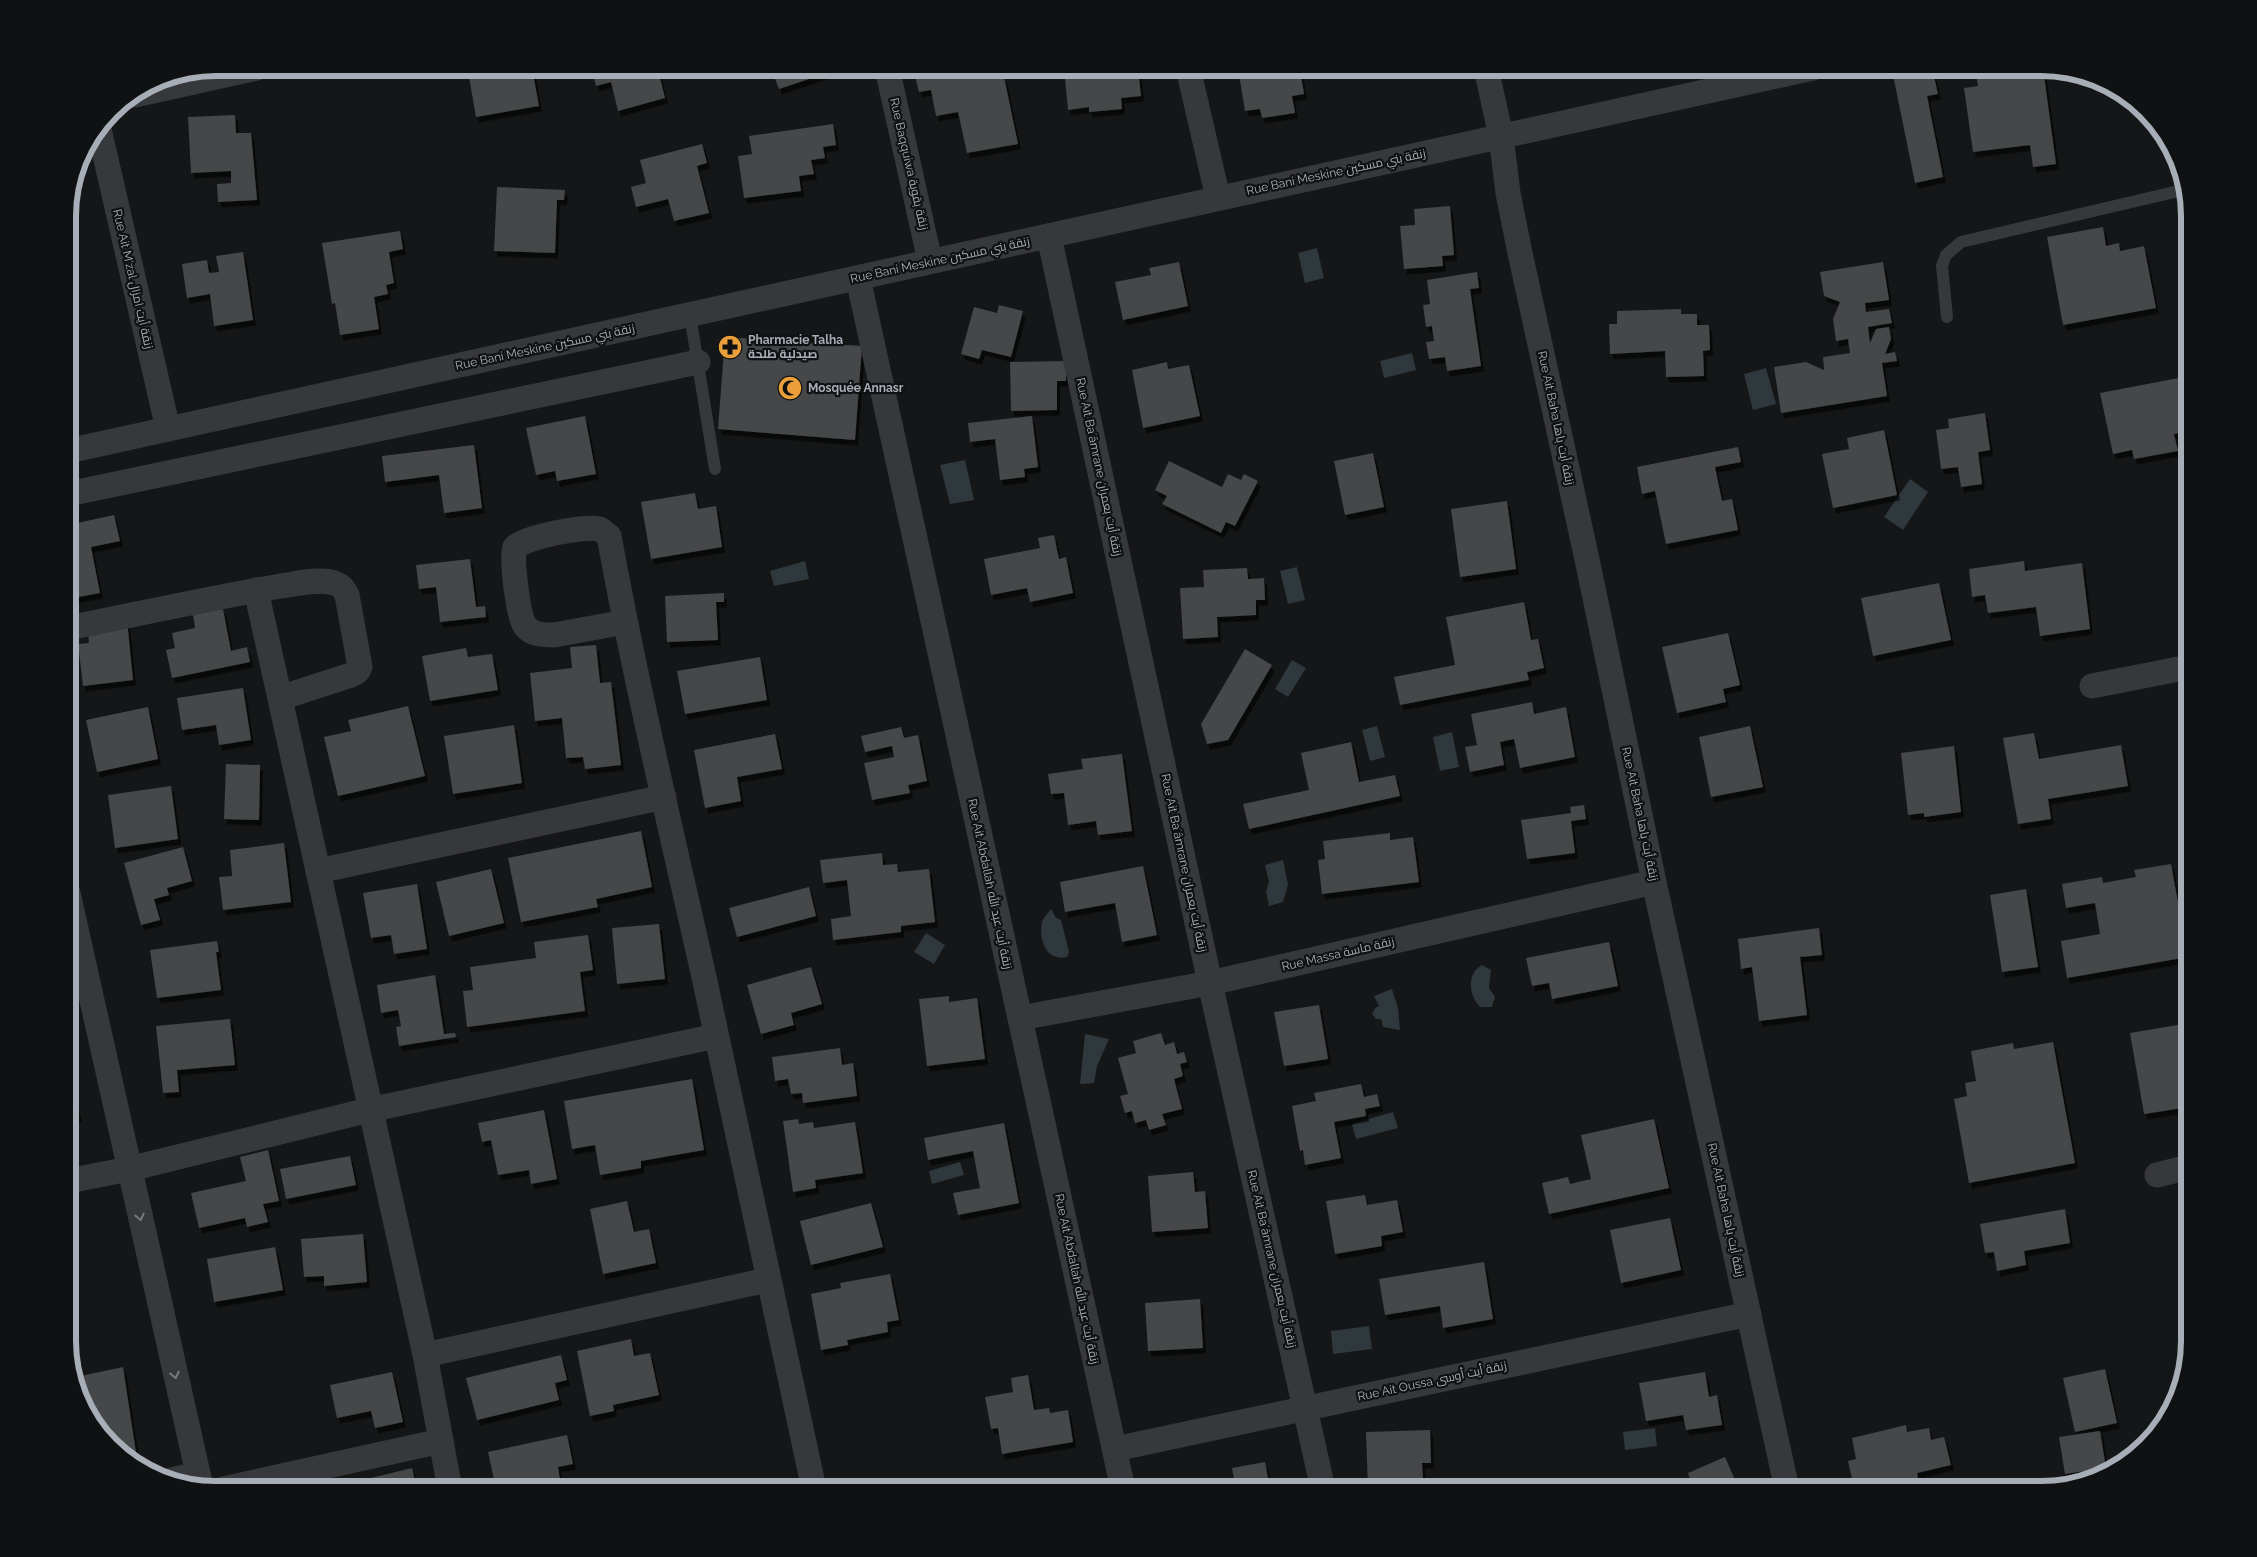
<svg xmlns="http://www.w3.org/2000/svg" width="2257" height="1557" font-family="Raleway,Cairo,sans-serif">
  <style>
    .water { fill: #2e383d }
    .building { fill: #44464a; filter: url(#shadow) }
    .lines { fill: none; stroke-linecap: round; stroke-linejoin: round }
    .service { stroke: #37383c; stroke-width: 12 }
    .minor { stroke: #37383c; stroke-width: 25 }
    .oneway { stroke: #757980 }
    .labels { text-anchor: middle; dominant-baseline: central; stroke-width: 4.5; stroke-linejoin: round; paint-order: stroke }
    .street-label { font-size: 12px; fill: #a8aeb7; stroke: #101112 }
    .poi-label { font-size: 12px; font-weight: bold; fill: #a8aeb7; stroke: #101112; text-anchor: start }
    .rim { fill: none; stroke: #a8aeb7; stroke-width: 6 }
  </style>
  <defs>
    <filter id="shadow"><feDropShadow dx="3" dy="5.5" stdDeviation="0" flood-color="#0009"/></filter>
  </defs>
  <rect width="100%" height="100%" fill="#151617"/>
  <g class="water">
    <polygon points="1317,248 1324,278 1305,283 1298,253"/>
    <polygon points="1412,353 1416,370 1384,378 1380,361"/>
    <polygon points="1766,368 1776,404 1753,410 1744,374"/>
    <polygon points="965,460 974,500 950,504 940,465"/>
    <polygon points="1910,479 1928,492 1903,530 1884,517"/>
    <polygon points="805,561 809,579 774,586 770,571"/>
    <polygon points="1297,567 1305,600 1288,604 1280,571"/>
    <polygon points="1292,660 1306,668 1288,697 1275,689"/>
    <polygon points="1377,726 1385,757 1370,761 1362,730"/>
    <polygon points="1452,732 1459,767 1440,771 1433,737"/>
    <polygon points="1283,860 1288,885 1283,902 1269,906 1266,892 1269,882 1265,865"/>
    <path d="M 1051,909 L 1056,918 L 1061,920 L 1069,952 L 1067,957 C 1047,962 1038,940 1042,922 C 1043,918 1048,913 1051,909 Z"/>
    <polygon points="926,933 945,945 934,964 914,952"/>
    <path d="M 1482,965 L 1491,970 L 1489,988 L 1495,997 L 1492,1007 L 1480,1007 C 1469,996 1466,973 1482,965 Z"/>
    <polygon points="1392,989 1398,1008 1400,1030 1383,1027 1381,1019 1376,1019 1372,1014 1375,1008 1379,1006 1374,996"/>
    <polygon points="1085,1034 1109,1039 1097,1066 1094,1083 1080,1084"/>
    <polygon points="1393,1112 1398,1128 1356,1139 1352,1124"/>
    <polygon points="960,1162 964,1175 932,1184 929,1171"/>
    <polygon points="1369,1326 1372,1349 1333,1354 1331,1331"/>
    <polygon points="1655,1428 1657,1446 1625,1450 1623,1432"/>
  </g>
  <g class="building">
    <polygon points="485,68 532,68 539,106 476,117 468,71"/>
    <polygon points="605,68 682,68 659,74 665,98 618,111 611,82 596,86 592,71"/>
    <polygon points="771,68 832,68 833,71 779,89"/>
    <polygon points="959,68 996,68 999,78 1004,77 1018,144 967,153 958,112 936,116 931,90 919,92 915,76"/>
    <polygon points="1064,68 1138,68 1141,96 1121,98 1122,109 1089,112 1089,107 1068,110"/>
    <polygon points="1238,68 1283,68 1284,71 1300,69 1304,94 1292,96 1295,113 1262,118 1260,109 1245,111"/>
    <polygon points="1903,68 1932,68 1938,94 1927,96 1943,177 1915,183 1892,70"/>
    <polygon points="2024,68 2043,68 2056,164 2033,167 2030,145 1973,152 1964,88 1978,86 1976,74"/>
    <polygon points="235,115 236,133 251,133 257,200 218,202 217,184 231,183 231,171 191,173 188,117"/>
    <polygon points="833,124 836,145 823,147 825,158 811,160 814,174 799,176 801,191 744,198 738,156 752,154 749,136"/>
    <polygon points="702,144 707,163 697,166 709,213 674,221 668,199 636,207 631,187 646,183 640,160"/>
    <polygon points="497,187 565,190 564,200 557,200 555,253 494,251"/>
    <polygon points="71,195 75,226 68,227 68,207"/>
    <polygon points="1450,206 1454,255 1442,256 1443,266 1404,269 1400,226 1415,225 1414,209"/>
    <polygon points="2103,227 2106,246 2119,243 2120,251 2144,246 2156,308 2063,325 2047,237"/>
    <polygon points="400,231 403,249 389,252 394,283 386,285 388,294 374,297 379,329 340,335 335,303 332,304 322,243"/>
    <polygon points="243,252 253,320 214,326 210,294 187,298 182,264 207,260 209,273 219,272 216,256"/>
    <polygon points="1179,262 1188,306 1123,320 1115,282 1151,275 1149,268"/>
    <polygon points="1883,262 1889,300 1865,303 1866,312 1889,309 1892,323 1868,327 1870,343 1876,329 1889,327 1891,339 1885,354 1895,352 1897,361 1882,363 1887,396 1781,413 1774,367 1806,362 1824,370 1823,357 1850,353 1848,339 1836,341 1833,319 1840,302 1824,296 1820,272"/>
    <polygon points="1477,272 1479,288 1470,289 1481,366 1447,371 1445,357 1429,359 1426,342 1434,341 1432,326 1426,327 1423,305 1430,304 1427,280"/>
    <polygon points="999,305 1023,311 1011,357 982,350 979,359 961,354 974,307 997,313"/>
    <polygon points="1681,309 1681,314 1697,314 1697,325 1709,325 1710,350 1703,351 1704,376 1666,377 1665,351 1610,354 1609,324 1617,324 1617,311"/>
    <polygon points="725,337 862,346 855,440 718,429"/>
    <polygon points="1066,361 1066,381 1057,381 1057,410 1011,411 1010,362"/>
    <polygon points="1167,362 1168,369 1189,365 1200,416 1143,428 1132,370"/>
    <polygon points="2189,376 2189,416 2185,417 2188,431 2174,434 2178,451 2134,459 2132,450 2113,454 2100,393"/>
    <polygon points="1985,413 1990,450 1978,452 1982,484 1961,487 1958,467 1941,469 1936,430 1949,428 1948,419"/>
    <polygon points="585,416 596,474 557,481 555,471 536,475 526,428"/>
    <polygon points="1032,416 1038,467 1024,469 1025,477 1000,480 995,439 970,442 968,423"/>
    <polygon points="1884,430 1897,495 1833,508 1822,454 1849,449 1847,438"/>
    <polygon points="474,445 482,508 444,513 439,475 385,482 382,456"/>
    <polygon points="1738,447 1741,462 1715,467 1722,501 1732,499 1738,530 1666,544 1655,491 1642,494 1637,467"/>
    <polygon points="1373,453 1384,507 1345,515 1334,461"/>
    <polygon points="1169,461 1222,487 1228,474 1241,480 1244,474 1258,481 1235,526 1226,522 1221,533 1162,504 1167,496 1155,490"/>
    <polygon points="695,493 698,509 716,506 722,547 651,559 641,502"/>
    <polygon points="1507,501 1516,569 1460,577 1451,509"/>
    <polygon points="114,515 120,541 91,547 100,593 68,599 68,525"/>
    <polygon points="1054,535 1059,559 1066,557 1073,593 1030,602 1027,588 991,595 984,559 1040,548 1038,538"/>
    <polygon points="470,559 476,607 485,606 486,617 440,622 436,587 419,589 416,565"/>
    <polygon points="2024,561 2025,571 2082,563 2090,629 2040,636 2036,607 1988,613 1985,595 1972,597 1969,569"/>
    <polygon points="1247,568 1248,579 1264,578 1265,600 1256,600 1256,615 1217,617 1218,637 1183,639 1180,588 1204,587 1203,570"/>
    <polygon points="1939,583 1951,640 1873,656 1861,598"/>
    <polygon points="724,593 724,602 716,602 718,640 667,642 665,596"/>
    <polygon points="1524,602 1531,640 1538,639 1544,668 1527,672 1529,680 1400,705 1394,677 1455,665 1446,617"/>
    <polygon points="223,609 231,651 247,647 250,662 172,678 166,650 175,648 172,633 195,628 193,615"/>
    <polygon points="127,620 133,680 83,686 78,644 89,643 87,624"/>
    <polygon points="1728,633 1740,685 1723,689 1726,702 1677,713 1662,647"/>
    <polygon points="596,645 600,683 611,682 621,765 585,769 583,757 566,758 562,718 535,721 530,673 572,668 570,647"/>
    <polygon points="466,648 468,657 492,654 498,690 430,701 422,656"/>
    <polygon points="1245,649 1272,665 1228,740 1207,744 1201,724"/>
    <polygon points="760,657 767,700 685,714 677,671"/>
    <polygon points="243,688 251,740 219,745 216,725 182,730 177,698"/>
    <polygon points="1532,702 1534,714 1566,707 1575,757 1520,768 1514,739 1500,742 1504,765 1470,772 1465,747 1477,745 1471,714"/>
    <polygon points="408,706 425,776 338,796 324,737 351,731 348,720"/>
    <polygon points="148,707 158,759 97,772 86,720"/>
    <polygon points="514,725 522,783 453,794 444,736"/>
    <polygon points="1750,726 1763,787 1711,797 1699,737"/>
    <polygon points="901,727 904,738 918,735 927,781 908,785 910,793 872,800 864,763 894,757 892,746 865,752 861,736"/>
    <polygon points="2034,733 2039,759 2121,745 2128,786 2048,799 2051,819 2018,824 2003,738"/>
    <polygon points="775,734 782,769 737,777 741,801 705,808 694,750"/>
    <polygon points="1351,742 1359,782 1395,775 1400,796 1249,829 1243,804 1309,790 1301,753"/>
    <polygon points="1954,746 1961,812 1924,817 1924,813 1908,815 1901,753"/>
    <polygon points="1122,754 1132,831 1098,835 1096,821 1068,825 1064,793 1051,794 1048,774 1083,769 1081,759"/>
    <polygon points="226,764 260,765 259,820 224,819"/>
    <polygon points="171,786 178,839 115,848 108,795"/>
    <polygon points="1584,805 1586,819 1571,821 1575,853 1527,859 1521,820 1571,813 1570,807"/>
    <polygon points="641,831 652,887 596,899 598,907 521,922 508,858"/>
    <polygon points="1390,833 1390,840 1413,837 1419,882 1322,894 1318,860 1325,859 1323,841"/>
    <polygon points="284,843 291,902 223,910 219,877 232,876 230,850"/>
    <polygon points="183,847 192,881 167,888 169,895 154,899 160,920 141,925 124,863"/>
    <polygon points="882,853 883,865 897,864 898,872 929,869 935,922 901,926 901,932 833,940 831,919 851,916 847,880 823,883 820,860"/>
    <polygon points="2171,864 2188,957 2067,978 2061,941 2100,934 2095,903 2066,908 2062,884 2102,877 2103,883 2136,877 2134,870"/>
    <polygon points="1143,866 1157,935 1122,942 1115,903 1065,912 1060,882"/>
    <polygon points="491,869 504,923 449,936 436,882"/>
    <polygon points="417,884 427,949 394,954 391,935 371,938 363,893"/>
    <polygon points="809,887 816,916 737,937 729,908"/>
    <polygon points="2026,889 2038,967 2002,972 1990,895"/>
    <polygon points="659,924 665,979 617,984 612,928"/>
    <polygon points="1819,928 1822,955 1800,957 1807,1015 1759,1021 1752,967 1741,969 1738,939"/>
    <polygon points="588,935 593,970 580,972 585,1011 467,1027 463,991 473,990 470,967 536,958 534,942"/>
    <polygon points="217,941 219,952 216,952 221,990 157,998 150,950"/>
    <polygon points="1609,942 1618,986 1552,999 1549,983 1532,986 1526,958"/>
    <polygon points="811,967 822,1004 791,1013 794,1025 761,1034 747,985"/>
    <polygon points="435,975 444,1034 455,1033 456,1037 399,1046 396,1027 401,1026 398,1010 381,1013 377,985"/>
    <polygon points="949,996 949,1002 977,998 985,1059 927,1066 919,999"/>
    <polygon points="1319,1005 1328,1059 1284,1066 1274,1012"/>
    <polygon points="230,1019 235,1065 177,1070 179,1092 163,1093 156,1026"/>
    <polygon points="2189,1023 2189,1107 2144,1114 2130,1033"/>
    <polygon points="1161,1033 1165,1045 1174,1042 1177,1054 1184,1052 1187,1062 1180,1064 1183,1076 1174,1079 1182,1109 1162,1114 1166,1125 1149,1130 1146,1120 1135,1123 1132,1111 1125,1113 1120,1096 1128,1094 1118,1058 1136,1053 1133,1041"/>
    <polygon points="2053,1042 2075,1163 1969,1183 1954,1099 1967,1096 1965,1083 1976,1081 1971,1051 2013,1043 2014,1049"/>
    <polygon points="840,1048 842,1065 853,1063 857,1096 803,1103 802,1093 791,1094 788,1079 775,1081 772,1057"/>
    <polygon points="68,1068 79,1116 68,1120"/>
    <polygon points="692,1079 704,1150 641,1161 641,1168 600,1175 595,1145 572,1149 564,1101"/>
    <polygon points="1361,1084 1364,1097 1377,1094 1380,1106 1365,1109 1366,1116 1334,1122 1341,1158 1305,1165 1303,1150 1300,1151 1292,1106 1316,1101 1314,1093"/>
    <polygon points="544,1110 557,1179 531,1184 529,1170 498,1175 491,1140 482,1142 478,1123"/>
    <polygon points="798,1119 799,1124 813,1122 814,1128 855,1122 863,1173 815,1180 816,1188 793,1192 783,1121"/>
    <polygon points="1654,1119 1669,1188 1549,1214 1542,1183 1568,1177 1570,1184 1591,1179 1581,1135"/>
    <polygon points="1004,1123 1019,1203 958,1215 953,1193 980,1188 973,1151 928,1160 924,1138"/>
    <polygon points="268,1150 279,1201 263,1204 268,1222 247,1227 245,1218 199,1228 191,1193 246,1181 240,1157"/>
    <polygon points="350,1156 356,1185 286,1199 280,1169"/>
    <polygon points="1193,1172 1195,1192 1205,1191 1208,1228 1152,1232 1148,1176"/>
    <polygon points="1365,1195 1367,1205 1397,1200 1403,1232 1381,1236 1382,1246 1335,1254 1326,1201"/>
    <polygon points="627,1201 634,1232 649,1229 656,1263 603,1274 590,1209"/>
    <polygon points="871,1203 883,1247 811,1265 800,1221"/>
    <polygon points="2065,1209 2070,1243 2024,1251 2026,1265 1997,1271 1994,1252 1985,1253 1980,1224"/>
    <polygon points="1670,1218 1681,1270 1621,1283 1610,1230"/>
    <polygon points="363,1234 367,1282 324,1286 324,1276 304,1277 301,1239"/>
    <polygon points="275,1247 283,1290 214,1302 207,1259"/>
    <polygon points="1484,1262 1493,1319 1443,1328 1440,1306 1385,1315 1379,1279"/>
    <polygon points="890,1274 899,1320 887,1322 888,1332 847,1340 848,1345 821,1350 811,1294 841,1288 840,1283"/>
    <polygon points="1200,1299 1203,1348 1148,1351 1145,1303"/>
    <polygon points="631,1339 634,1356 650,1353 659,1395 613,1405 614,1411 590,1416 577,1351"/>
    <polygon points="561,1355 567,1380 555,1383 559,1400 477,1420 466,1378"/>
    <polygon points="123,1367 138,1466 87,1415 76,1377"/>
    <polygon points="2105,1369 2117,1423 2075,1432 2063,1378"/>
    <polygon points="392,1372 403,1422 375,1428 371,1411 337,1418 330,1385"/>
    <polygon points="1705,1372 1709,1397 1717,1395 1722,1425 1686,1430 1683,1415 1646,1421 1639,1383"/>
    <polygon points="1028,1375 1034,1410 1049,1408 1050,1413 1068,1410 1073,1442 1002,1454 998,1428 991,1429 985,1397 1013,1392 1011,1378"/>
    <polygon points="1906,1425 1907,1432 1929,1428 1931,1440 1944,1437 1951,1465 1917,1473 1919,1484 1893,1489 1874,1489 1872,1484 1854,1488 1848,1461 1856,1459 1852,1438"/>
    <polygon points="1430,1430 1431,1463 1422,1463 1423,1479 1411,1479 1411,1489 1368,1489 1366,1432"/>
    <polygon points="2100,1431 2106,1468 2065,1474 2059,1437"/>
    <polygon points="567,1435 573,1464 558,1467 560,1480 514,1489 496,1489 488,1452"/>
    <polygon points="1725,1457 1739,1489 1674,1489 1691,1482 1688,1473"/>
    <polygon points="1265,1462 1270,1489 1222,1489 1221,1482 1234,1479 1232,1468"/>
    <polygon points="412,1468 417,1489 373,1489 371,1478"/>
  </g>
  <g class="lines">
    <g class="service">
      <polyline points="690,315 715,469"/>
      <polyline points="1947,317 1942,266 1946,255 1961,242 2183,190"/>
    </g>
    <g class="minor">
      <polyline points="887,68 930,261"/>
      <polyline points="1188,68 1218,198"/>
      <polyline points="1486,68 1501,136 1508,193 1520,253 1588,564 1654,882 1787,1489"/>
      <polyline points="135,95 257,68"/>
      <polyline points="99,129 168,429"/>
      <polyline points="1049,236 1210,983 1323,1489"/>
      <polyline points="858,278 1123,1489"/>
      <polyline points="68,451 1813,68"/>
      <polyline points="68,494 698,362"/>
      <polyline points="256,590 425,1355 450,1489"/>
      <path d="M 625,622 L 554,635 C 544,635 532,635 525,626 C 518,615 511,559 515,547 C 527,537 585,525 600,529 L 609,536 C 636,684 671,830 704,977 C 741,1148 776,1319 814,1489"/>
      <path d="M 68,628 C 139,614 209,598 281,586 C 296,584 322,577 337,584 C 342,586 344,590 347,595 L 360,667 L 357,672 L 351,675 L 280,698"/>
      <polyline points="2092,686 2189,667"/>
      <polyline points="318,871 664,797"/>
      <polyline points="68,893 201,1487"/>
      <polyline points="1020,1018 1210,983 1654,882"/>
      <polyline points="2157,1175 2189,1167"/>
      <polyline points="68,1181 129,1169 369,1110 716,1036"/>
      <polyline points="425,1355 767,1280"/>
      <polyline points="1115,1449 1749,1314"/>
      <polyline points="167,1481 198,1474"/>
      <polyline points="223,1489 441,1441"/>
    </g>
  </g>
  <defs><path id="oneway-chevron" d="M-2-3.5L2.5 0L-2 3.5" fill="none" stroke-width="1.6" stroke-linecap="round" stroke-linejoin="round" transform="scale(1.25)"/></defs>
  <g class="oneway">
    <use href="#oneway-chevron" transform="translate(140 1217) rotate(77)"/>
    <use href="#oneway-chevron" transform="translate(175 1375) rotate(77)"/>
  </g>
  <defs>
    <g id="pharmacy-disc" transform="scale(1.25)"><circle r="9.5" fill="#eb9f3a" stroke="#101112"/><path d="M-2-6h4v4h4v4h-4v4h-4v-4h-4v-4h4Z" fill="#111"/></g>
    <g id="mosque-disc" transform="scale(1.25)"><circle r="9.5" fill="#eb9f3a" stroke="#101112"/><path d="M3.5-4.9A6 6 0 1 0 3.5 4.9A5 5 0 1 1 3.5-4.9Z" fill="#111"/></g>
  </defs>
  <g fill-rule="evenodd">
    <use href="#pharmacy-disc" x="730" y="347"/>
    <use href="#mosque-disc" x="790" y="388"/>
  </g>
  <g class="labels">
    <g class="street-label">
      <text transform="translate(909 164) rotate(77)">Rue Baqquiwa زنقة بقوية</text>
      <text transform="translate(1336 172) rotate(-12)">Rue Bani Meskine زنقة بني مسكين</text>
      <text transform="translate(940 260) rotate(-12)">Rue Bani Meskine زنقة بني مسكين</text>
      <text transform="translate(133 279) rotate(77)">Rue Ait M'zal زنقة أيت امزال</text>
      <text transform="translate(545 347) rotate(-12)">Rue Bani Meskine زنقة بني مسكين</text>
      <text transform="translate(1556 418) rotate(78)">Rue Ait Baha زنقة أيت باها</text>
      <text transform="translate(1099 467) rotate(78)">Rue Ait Ba´âmrane زنقة أيت بعمران</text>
      <text transform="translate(1640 814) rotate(78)">Rue Ait Baha زنقة أيت باها</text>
      <text transform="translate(1184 863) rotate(78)">Rue Ait Ba´âmrane زنقة أيت بعمران</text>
      <text transform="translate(990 884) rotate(78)">Rue Ait Abdallah زنقة أيت عبد الله</text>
      <text transform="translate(1338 954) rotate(-13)">Rue Massa زنقة ماسة</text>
      <text transform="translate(1726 1210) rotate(78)">Rue Ait Baha زنقة أيت باها</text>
      <text transform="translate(1272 1259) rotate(77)">Rue Ait Ba´âmrane زنقة أيت بعمران</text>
      <text transform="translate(1077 1279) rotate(78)">Rue Ait Abdallah زنقة أيت عبد الله</text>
      <text transform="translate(1432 1381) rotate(-12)">Rue Ait Oussa زنقة أيت أوسى</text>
    </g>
    <g class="poi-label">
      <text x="748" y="340">Pharmacie Talha<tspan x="748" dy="14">صيدلية طلحة</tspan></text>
      <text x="808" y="388">Mosquée Annasr</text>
    </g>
  </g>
  <path d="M0 0H2257V1557H0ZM216 76H2041A140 140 0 0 1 2181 216V1341A140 140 0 0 1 2041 1481H216A140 140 0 0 1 76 1341V216A140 140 0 0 1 216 76Z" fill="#101112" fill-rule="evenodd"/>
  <path class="rim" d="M216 76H2041A140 140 0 0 1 2181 216V1341A140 140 0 0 1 2041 1481H216A140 140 0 0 1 76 1341V216A140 140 0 0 1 216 76Z"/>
</svg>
